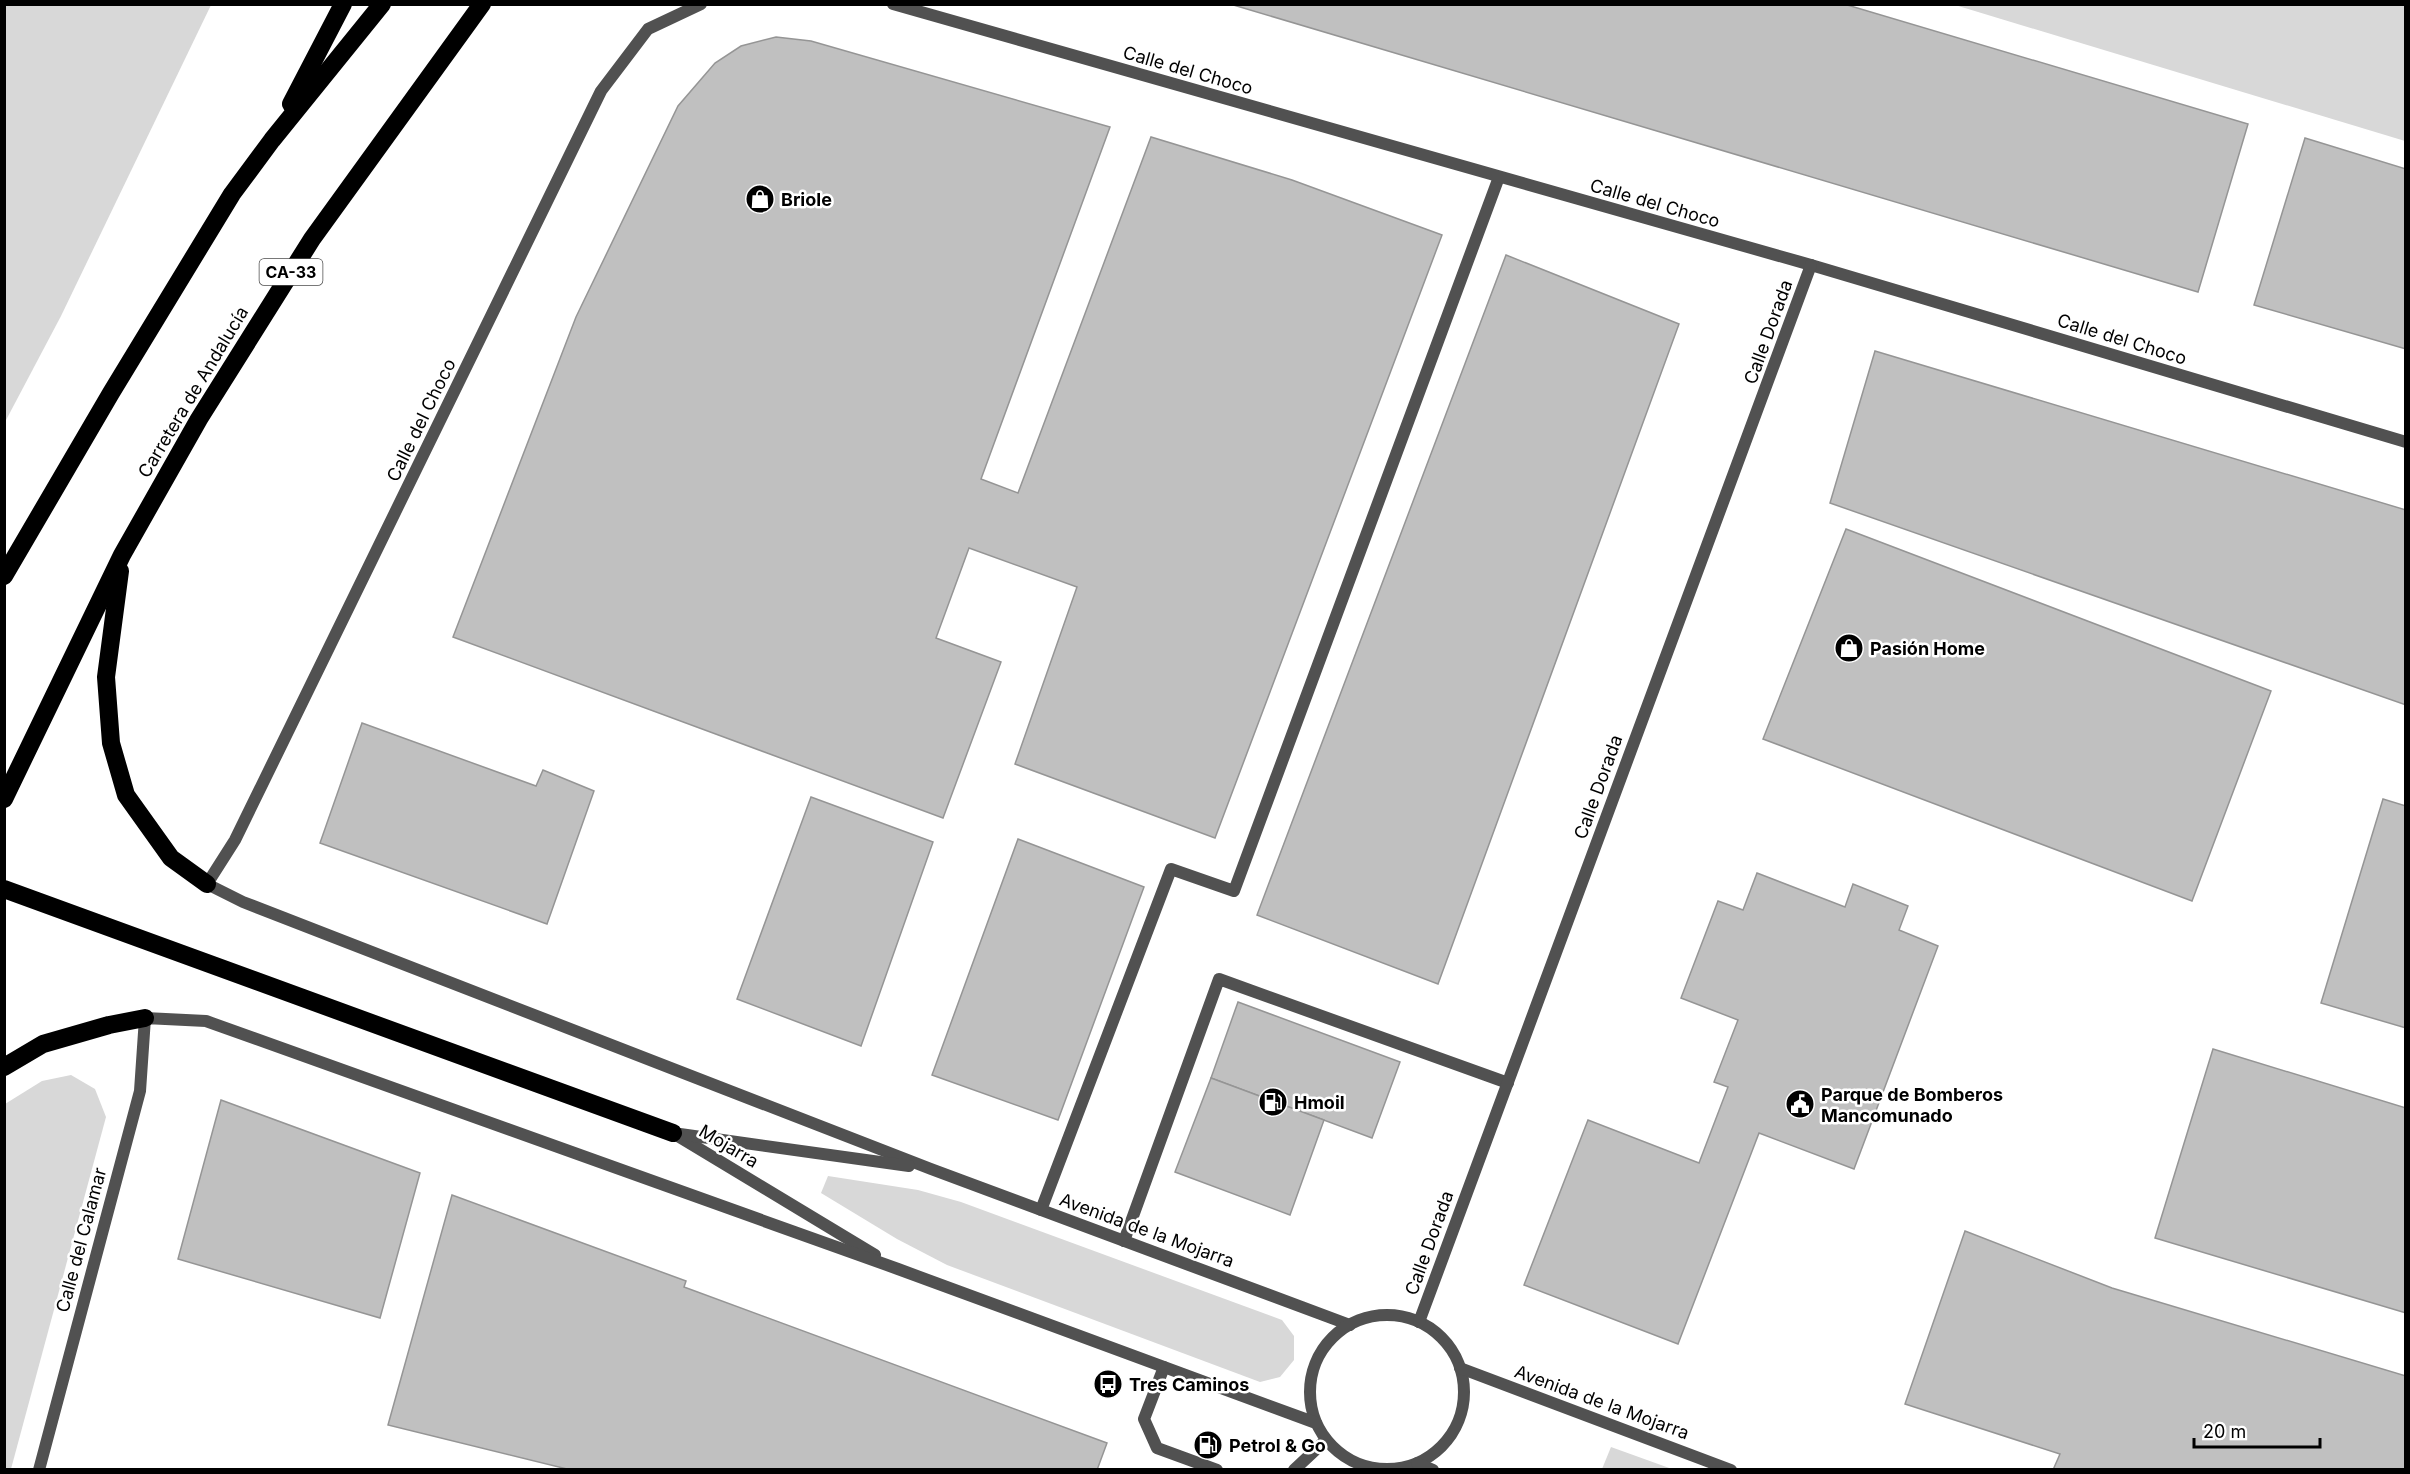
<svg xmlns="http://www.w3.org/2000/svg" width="2410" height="1474" font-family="Inter,sans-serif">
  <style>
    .green { fill: #d8d8d8 }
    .building { fill: #c0c0c0; stroke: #959595; stroke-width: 1.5 }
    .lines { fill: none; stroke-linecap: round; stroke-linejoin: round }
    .lane { stroke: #515151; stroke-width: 12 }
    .street { stroke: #515151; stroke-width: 12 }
    .highway { stroke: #000; stroke-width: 18 }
    .labels { text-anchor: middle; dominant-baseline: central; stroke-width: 5; stroke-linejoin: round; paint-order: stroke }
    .shield { fill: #fff; stroke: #4c4c4c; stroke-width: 1.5 }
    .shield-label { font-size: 16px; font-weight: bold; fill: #000 }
    .street-label { font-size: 18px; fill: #000; stroke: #fff }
    .poi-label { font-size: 18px; font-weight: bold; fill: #000; stroke: #fff; text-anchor: start }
  </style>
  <rect width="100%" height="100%" fill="#fff"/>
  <g class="green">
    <polygon points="5,4 211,5 61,316 5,422"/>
    <polygon points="1955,5 2405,5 2405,141"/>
    <polygon points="71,1075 95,1089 106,1117 11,1469 5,1469 5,1104 42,1081"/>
    <polygon points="828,1176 918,1190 961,1202 1282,1320 1294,1336 1294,1360 1280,1377 1260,1382 947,1265 897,1239 821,1193"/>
    <polygon points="1611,1447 1672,1469 1602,1469"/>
  </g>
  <g class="building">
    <polygon points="1230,4 1844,4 2248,124 2198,292"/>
    <polygon points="776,37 811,41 1110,127 981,479 1018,493 1151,137 1292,180 1442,235 1215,838 1015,764 1077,587 969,548 936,638 1001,662 943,818 453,637 576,317 678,106 715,63 741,46"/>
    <polygon points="2305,138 2406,169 2406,349 2254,305"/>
    <polygon points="1506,255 1679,324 1438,984 1257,915"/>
    <polygon points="1875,351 2406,510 2406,705 1830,503"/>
    <polygon points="1846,529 2271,691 2192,901 1763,739"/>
    <polygon points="362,723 536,786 543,770 594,791 547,924 320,843"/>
    <polygon points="811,797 933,842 861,1046 737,999"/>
    <polygon points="2383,799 2406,806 2406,1028 2321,1003"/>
    <polygon points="1018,839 1144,887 1058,1120 932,1075"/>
    <polygon points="1757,873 1845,907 1853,884 1908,906 1899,930 1938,946 1854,1169 1759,1133 1678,1344 1524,1285 1588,1120 1699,1163 1728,1087 1714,1082 1738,1020 1681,998 1718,901 1743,910"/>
    <polygon points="1238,1002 1400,1062 1372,1138 1211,1078"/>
    <polygon points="2213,1049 2406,1108 2406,1313 2155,1238"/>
    <polygon points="1211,1078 1324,1120 1290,1215 1175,1172"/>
    <polygon points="221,1100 420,1173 380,1318 178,1259"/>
    <polygon points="452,1195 686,1281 684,1287 1107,1443 1097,1470 571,1470 388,1425"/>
    <polygon points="1965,1231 2112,1288 2406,1376 2406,1470 2053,1470 2060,1454 1905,1404"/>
  </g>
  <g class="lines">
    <g class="lane">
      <polyline points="1041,1210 1171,869 1234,891 1499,177"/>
      <polyline points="1124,1241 1219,979 1508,1083"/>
      <polyline points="1164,1367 1144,1419 1157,1448 1217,1470"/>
      <polyline points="1294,1470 1326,1440"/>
    </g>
    <g class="street">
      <polyline points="701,4 648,29 601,91 235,840 207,884 243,902 931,1169 1350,1325"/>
      <polyline points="893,4 1811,265 2406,442"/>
      <polyline points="673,1133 875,1255"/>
      <polyline points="680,1134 909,1166"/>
      <circle cx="1387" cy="1392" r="77"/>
      <polyline points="1419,1322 1811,265"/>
      <polyline points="1460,1368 1731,1470"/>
      <polyline points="1417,1463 1433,1470"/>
      <polyline points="39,1470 140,1091 145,1018 206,1021 898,1269 1316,1423"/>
    </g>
    <g class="highway">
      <polyline points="291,104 343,4"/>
      <polyline points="120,571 106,677 111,743 126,795 171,858 207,884"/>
      <polyline points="4,576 111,393 232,194 272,140 382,4"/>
      <polyline points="4,799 122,555 199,419 312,239 482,4"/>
      <polyline points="4,889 673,1133"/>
      <polyline points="4,1067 43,1044 109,1025 145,1018"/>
    </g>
  </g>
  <defs>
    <g id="shop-disc" transform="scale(1.5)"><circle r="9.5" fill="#000" stroke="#fff"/><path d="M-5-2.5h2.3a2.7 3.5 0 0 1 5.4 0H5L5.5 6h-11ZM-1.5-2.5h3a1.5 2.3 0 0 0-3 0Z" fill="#fff"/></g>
    <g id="fuel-disc" transform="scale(1.5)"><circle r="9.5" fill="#000" stroke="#fff"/><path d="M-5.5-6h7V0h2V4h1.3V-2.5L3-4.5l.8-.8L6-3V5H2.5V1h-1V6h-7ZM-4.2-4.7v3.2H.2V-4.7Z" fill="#fff"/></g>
    <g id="civic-disc" transform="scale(1.5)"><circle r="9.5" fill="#000" stroke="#fff"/><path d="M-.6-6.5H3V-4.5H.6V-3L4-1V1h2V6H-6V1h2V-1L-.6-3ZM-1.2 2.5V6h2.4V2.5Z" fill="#fff"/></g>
    <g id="bus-disc" transform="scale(1.5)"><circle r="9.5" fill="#000" stroke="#fff"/><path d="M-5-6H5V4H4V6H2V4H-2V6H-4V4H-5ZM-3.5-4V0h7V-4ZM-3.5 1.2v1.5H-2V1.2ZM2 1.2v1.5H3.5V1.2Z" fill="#fff"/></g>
  </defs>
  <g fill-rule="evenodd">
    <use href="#shop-disc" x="760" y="199"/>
    <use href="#shop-disc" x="1849" y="648"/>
    <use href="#fuel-disc" x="1273" y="1102"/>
    <use href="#civic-disc" x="1800" y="1104"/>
    <use href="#bus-disc" x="1108" y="1384"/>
    <use href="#fuel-disc" x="1208" y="1445"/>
  </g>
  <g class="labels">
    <rect class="shield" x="259.5" y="259" width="63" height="26" rx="4.5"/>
    <g class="shield-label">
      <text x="291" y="272">CA-33</text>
    </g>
    <g class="street-label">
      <text transform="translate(1188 70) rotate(16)">Calle del Choco</text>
      <text transform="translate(1655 203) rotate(16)">Calle del Choco</text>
      <text transform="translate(1768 332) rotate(-70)">Calle Dorada</text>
      <text transform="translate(2122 339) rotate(17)">Calle del Choco</text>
      <text transform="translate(193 392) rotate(-59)">Carretera de Andalucía</text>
      <text transform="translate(421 420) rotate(-64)">Calle del Choco</text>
      <text transform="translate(1598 787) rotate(-70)">Calle Dorada</text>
      <text transform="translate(729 1146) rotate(31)">Mojarra</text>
      <text transform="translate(1147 1230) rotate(20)">Avenida de la Mojarra</text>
      <text transform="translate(81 1240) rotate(-75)">Calle del Calamar</text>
      <text transform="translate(1429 1243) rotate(-70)">Calle Dorada</text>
      <text transform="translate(1602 1402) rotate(20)">Avenida de la Mojarra</text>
    </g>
    <g class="poi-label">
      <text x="781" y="199">Briole</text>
      <text x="1870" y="648">Pasión Home</text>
      <text x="1821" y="1094">Parque de Bomberos<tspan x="1821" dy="21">Mancomunado</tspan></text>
      <text x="1294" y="1102">Hmoil</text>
      <text x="1129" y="1384">Tres Caminos</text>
      <text x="1229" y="1445">Petrol &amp; Go</text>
    </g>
  </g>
  <rect width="2410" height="1474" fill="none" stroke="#000000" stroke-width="12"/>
  <path d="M2194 1438v9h126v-9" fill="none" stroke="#000000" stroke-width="3"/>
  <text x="2203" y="1438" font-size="18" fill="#000000" stroke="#ffffff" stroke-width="4.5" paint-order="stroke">20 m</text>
</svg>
